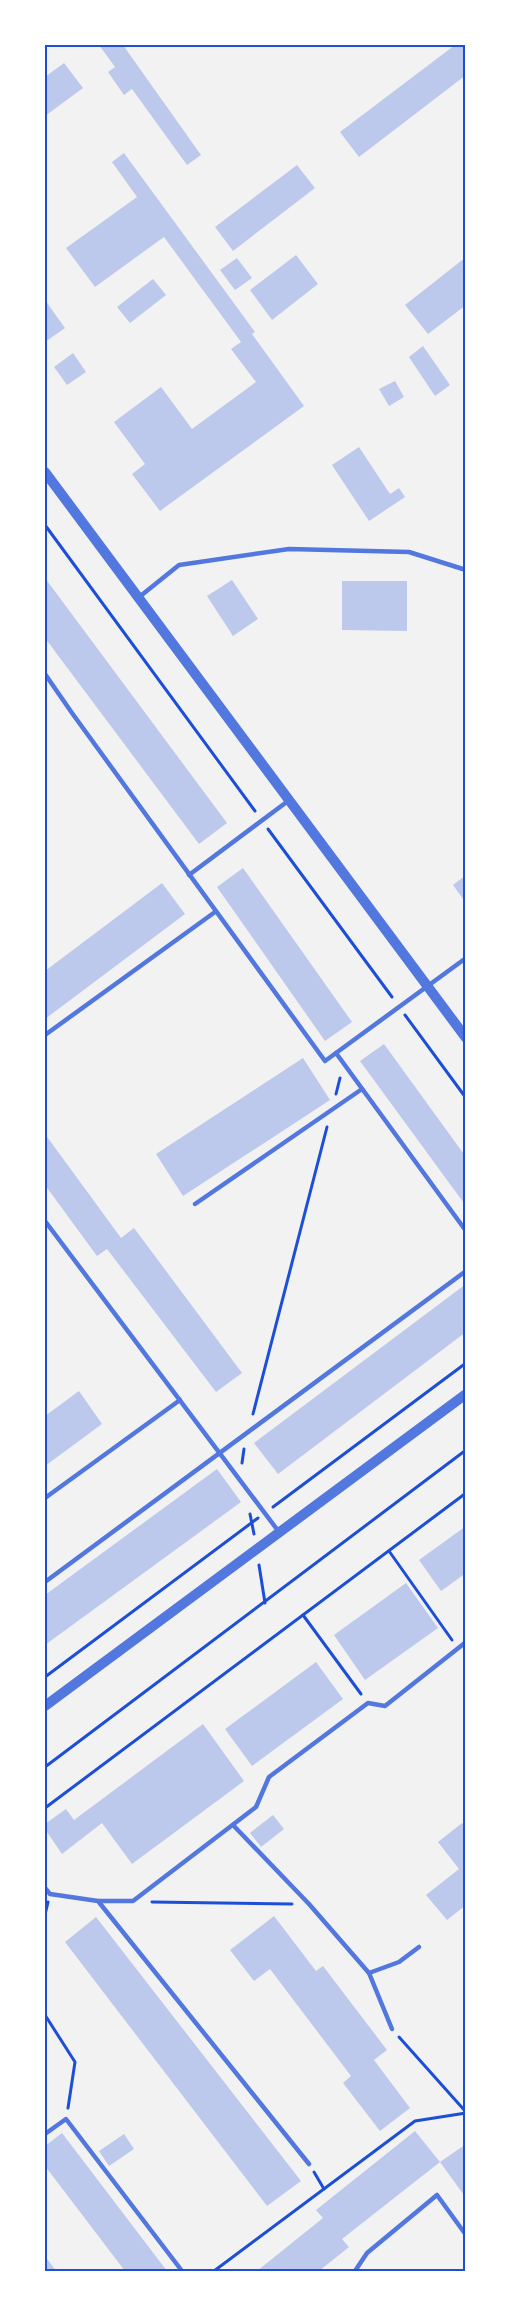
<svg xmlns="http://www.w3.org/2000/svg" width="511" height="2316" font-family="'IBM Plex Serif',serif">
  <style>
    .building { fill: #bdc9ec }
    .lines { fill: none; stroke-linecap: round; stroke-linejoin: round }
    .path { stroke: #1d4ed8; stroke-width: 3 }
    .service { stroke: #5277de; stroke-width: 4.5 }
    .tertiary { stroke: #5277de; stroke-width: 10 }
    .neatline { fill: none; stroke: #1d4ed8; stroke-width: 2 }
  </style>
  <rect width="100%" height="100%" fill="#f2f2f2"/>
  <g class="building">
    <polygon points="99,45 123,45 201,155 187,165 132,89 124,95 108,72 115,67"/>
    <polygon points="455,45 466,45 466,75 359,157 340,132"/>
    <polygon points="64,63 83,88 45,116 45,77"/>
    <polygon points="124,153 255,332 252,334 304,406 160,511 132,474 145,464 114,422 161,387 192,429 256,382 231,349 241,342 164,237 95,287 66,248 137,197 112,162"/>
    <polygon points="297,165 315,188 233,251 215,227"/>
    <polygon points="296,255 318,284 272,320 250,290"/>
    <polygon points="466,257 466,305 428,334 405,305"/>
    <polygon points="237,258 252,278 235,290 220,270"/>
    <polygon points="153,279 166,295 130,323 117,307"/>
    <polygon points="45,300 65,328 45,342"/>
    <polygon points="423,346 450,385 435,396 409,357"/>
    <polygon points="73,353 86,372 67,385 54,367"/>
    <polygon points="395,381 404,397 389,406 379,389"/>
    <polygon points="359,447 390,494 399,488 405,497 369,521 332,465"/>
    <polygon points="45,578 227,823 199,844 45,638"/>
    <polygon points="232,580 258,619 233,636 207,596"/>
    <polygon points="342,581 407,581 407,631 342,630"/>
    <polygon points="243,868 352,1022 325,1041 217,887"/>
    <polygon points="466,875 466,903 453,885"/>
    <polygon points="162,883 185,914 45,1019 45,971"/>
    <polygon points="384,1044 466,1157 466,1206 360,1061"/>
    <polygon points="303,1058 330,1100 183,1196 156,1154"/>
    <polygon points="45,1134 121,1238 134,1228 242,1373 216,1392 107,1249 97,1256 45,1185"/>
    <polygon points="466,1284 466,1332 278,1474 254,1443"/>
    <polygon points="79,1391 102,1424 45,1466 45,1416"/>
    <polygon points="217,1469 241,1502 45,1645 45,1595"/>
    <polygon points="466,1526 466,1573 441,1591 419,1560"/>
    <polygon points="406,1583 438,1628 365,1680 334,1635"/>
    <polygon points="316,1662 343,1699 252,1766 225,1729"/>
    <polygon points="203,1724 244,1781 132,1864 102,1823 62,1854 45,1829 45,1824 66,1809 74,1820"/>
    <polygon points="273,1815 284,1829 261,1847 250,1833"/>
    <polygon points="462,1823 466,1828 466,1905 447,1920 426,1895 459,1869 438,1842"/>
    <polygon points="274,1916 316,1971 323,1966 387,2050 374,2060 410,2108 380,2131 343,2083 351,2076 270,1969 254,1981 230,1950"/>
    <polygon points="96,1917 301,2181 267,2206 65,1942"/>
    <polygon points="415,2131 440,2162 342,2239 349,2247 319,2271 257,2271 323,2218 316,2210"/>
    <polygon points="62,2133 167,2271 125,2271 45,2166 45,2146"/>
    <polygon points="124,2134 134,2149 109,2166 99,2151"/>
    <polygon points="466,2144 466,2198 440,2162"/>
    <polygon points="45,2256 56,2271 45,2271"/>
  </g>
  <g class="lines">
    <g class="path">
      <polyline points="45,525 255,811"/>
      <polyline points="268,829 392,997"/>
      <polyline points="405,1015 466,1098"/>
      <polyline points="336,1094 340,1078"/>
      <polyline points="253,1414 327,1127"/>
      <polyline points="242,1463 244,1449"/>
      <polyline points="273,1507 466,1363"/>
      <polyline points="250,1514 254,1534"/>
      <polyline points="389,1551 452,1640"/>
      <polyline points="259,1565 265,1603"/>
      <polyline points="303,1615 361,1694"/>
      <polyline points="45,1677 258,1518"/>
      <polyline points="45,1767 466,1450"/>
      <polyline points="45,1808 466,1493"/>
      <polyline points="152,1902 292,1904"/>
      <polyline points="45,1915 48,1902"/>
      <polyline points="45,2015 75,2062 68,2108"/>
      <polyline points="399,2037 466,2112"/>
      <polyline points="314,2172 324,2189"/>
      <polyline points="214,2271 415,2121 466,2113"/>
    </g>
    <g class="service">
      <polyline points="138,598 179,565 289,549 409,552 466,570"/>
      <polyline points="45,674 72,713 325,1061 336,1053"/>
      <polyline points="189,875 288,801"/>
      <polyline points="466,958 336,1053 466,1231"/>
      <polyline points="45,1035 215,912"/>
      <polyline points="195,1204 362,1089"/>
      <polyline points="45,1221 279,1532"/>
      <polyline points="45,1498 180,1400"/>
      <polyline points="45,1582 466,1271"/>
      <polyline points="233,1825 309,1904 369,1973 392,2029"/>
      <polyline points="45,1888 50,1894 98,1901 309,2164"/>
      <polyline points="98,1901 133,1901 256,1807 269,1777 368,1703 385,1706 466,1642"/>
      <polyline points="369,1973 399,1962 419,1947"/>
      <polyline points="45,2134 66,2119 182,2271"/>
      <polyline points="355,2271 367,2253 437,2195 466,2235"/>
    </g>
    <g class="tertiary">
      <polyline points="45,472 466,1038"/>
      <polyline points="45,1706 466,1394"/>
    </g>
  </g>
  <rect width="511" height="2316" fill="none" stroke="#ffffff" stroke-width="93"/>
  <rect x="46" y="46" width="418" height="2224" class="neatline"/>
</svg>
